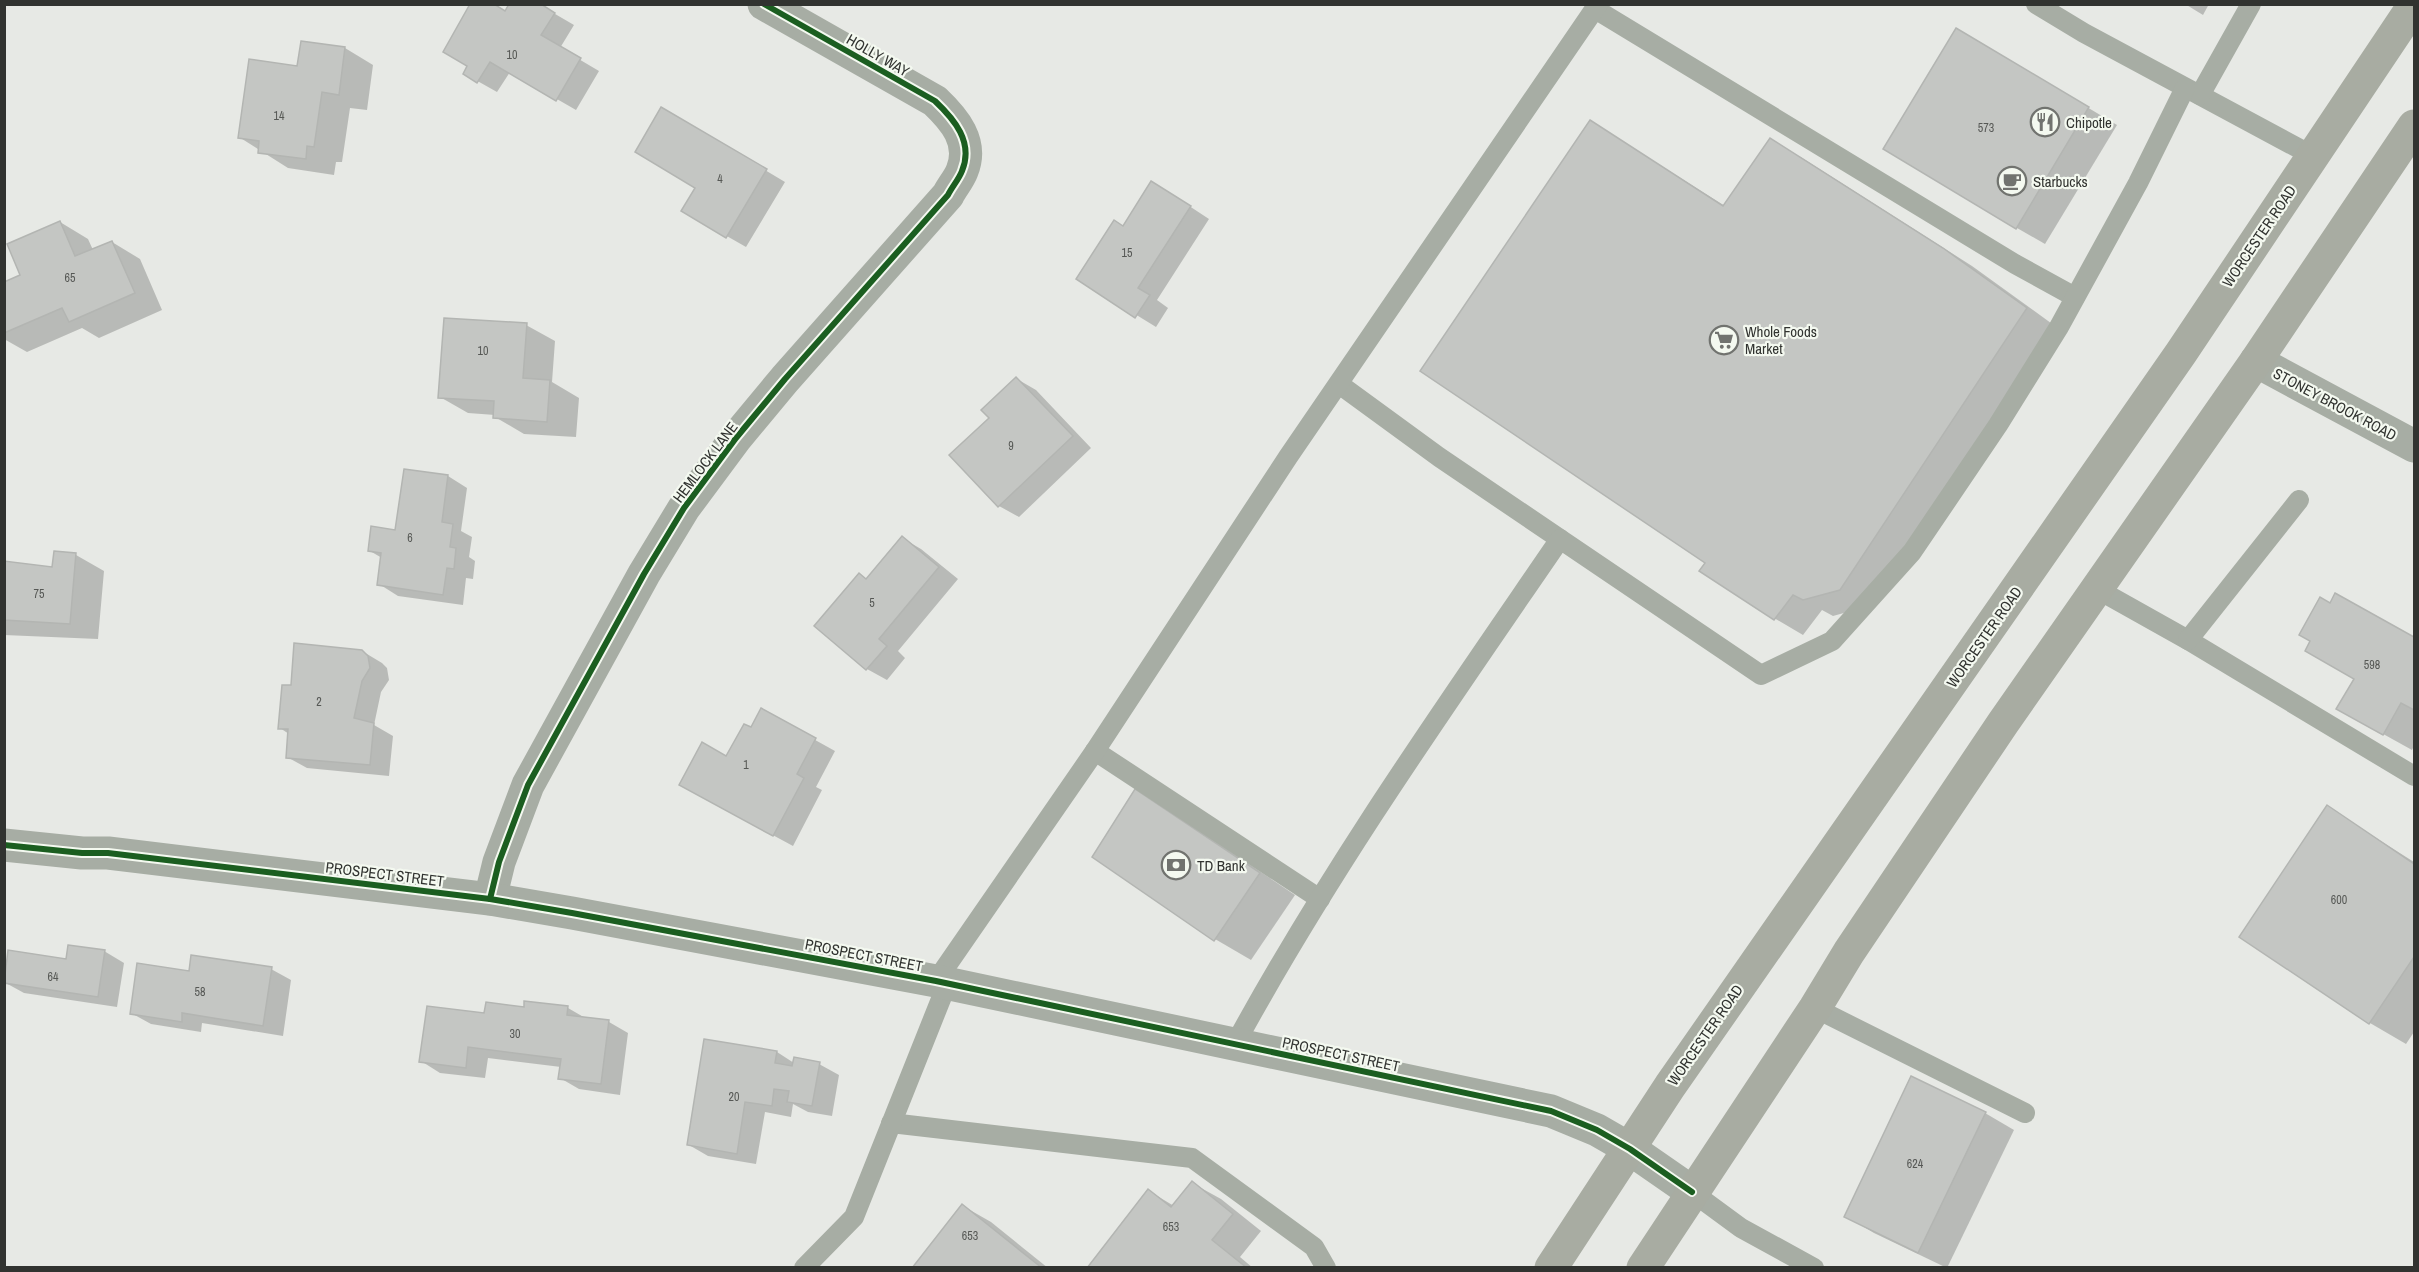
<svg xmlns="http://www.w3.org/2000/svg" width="2419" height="1272" font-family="'Archivo Narrow',sans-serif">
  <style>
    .shadow { fill: #0003 }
    .building { fill: #c4c6c3; stroke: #b3b5b2; stroke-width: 1.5 }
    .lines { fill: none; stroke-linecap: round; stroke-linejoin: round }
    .service { stroke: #a7ada4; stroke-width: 20 }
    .minor { stroke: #a7ada4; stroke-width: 33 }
    .tertiary { stroke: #a7ada4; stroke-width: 33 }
    .trunk { stroke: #a8aca2; stroke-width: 33 }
    .cycleway-casing { stroke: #f4f9f0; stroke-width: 10 }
    .cycleway { stroke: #1b5e20; stroke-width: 6 }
    .labels { text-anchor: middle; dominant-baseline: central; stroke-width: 4.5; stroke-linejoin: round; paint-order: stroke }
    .number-label { font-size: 12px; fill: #565855 }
    .street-label { font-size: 15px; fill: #313330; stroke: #f4f9f0 }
    .poi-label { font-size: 15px; fill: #313330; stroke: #f4f9f0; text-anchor: start }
  </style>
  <rect width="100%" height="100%" fill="#e7e9e5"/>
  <g class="shadow">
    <polygon points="538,4 574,25 560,48 599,71 576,110 510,72 497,92 465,74"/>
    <polygon points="2185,4 2209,4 2203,15"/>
    <polygon points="1985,46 2117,125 2045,244 2017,228"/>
    <polygon points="345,48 373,65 367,110 350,108 342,162 336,162 334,175 288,168 239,137 298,68"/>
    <polygon points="662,109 785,182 746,247 683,211 697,188"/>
    <polygon points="1591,122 1725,206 1799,156 1972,266 2055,326 1869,606 1833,616 1822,610 1803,635 1774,618 1707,563"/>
    <polygon points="1171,194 1209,219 1157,300 1168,308 1156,327 1078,279 1123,228"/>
    <polygon points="60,222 88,239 93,250 112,242 140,259 162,310 99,338 82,328 27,352 4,339 4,283 22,275"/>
    <polygon points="526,325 555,341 552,382 579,398 576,437 524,434 495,417 495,415 468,413 440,397"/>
    <polygon points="1017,379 1036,390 1091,448 1019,517 999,506 951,455 991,418"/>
    <polygon points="448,476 467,488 461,531 472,537 469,557 475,561 473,579 466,578 463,605 398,596 379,584 382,558 370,551 397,531"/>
    <polygon points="902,538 921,549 958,579 898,651 905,658 887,680 867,669 816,626 859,575 867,580"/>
    <polygon points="76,555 104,571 98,639 4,635 4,562 53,568"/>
    <polygon points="2336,595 2414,639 2414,746 2412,750 2367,725 2355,679 2330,605"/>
    <polygon points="362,651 382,663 387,668 389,680 381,692 374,725 393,736 389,776 307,768 287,757 289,734 280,728 292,687"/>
    <polygon points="761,710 835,751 816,787 822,790 793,846 700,796 727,758 751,729"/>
    <polygon points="1136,791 1172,812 1295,895 1251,960 1215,939"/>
    <polygon points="2327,807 2414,862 2414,1032 2406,1044 2370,1023 2241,936"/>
    <polygon points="104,951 124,963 117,1007 24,993 4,982 68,960"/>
    <polygon points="271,969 291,980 283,1036 202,1023 201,1032 151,1024 131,1013"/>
    <polygon points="568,1008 587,1019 609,1022 628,1033 620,1095 579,1089 560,1078 561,1067 488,1058 485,1078 440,1073 421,1061 486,1015"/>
    <polygon points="777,1052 794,1063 819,1064 839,1075 832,1116 808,1112 793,1104 791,1117 765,1112 756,1164 708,1156 689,1145"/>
    <polygon points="1985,1113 2014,1130 1947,1268 1874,1233 1846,1216"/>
    <polygon points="1192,1183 1221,1199 1261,1231 1240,1257 1253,1268 1088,1268 1149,1191 1174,1206"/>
    <polygon points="963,1206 991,1222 1048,1268 914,1268"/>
  </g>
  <g class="building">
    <polygon points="470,4 494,4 505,11 509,4 541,4 555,13 541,35 581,58 556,101 490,62 477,83 463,74 467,66 443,52"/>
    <polygon points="1956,28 2089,107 2016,229 1883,149"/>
    <polygon points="301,41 345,47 339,95 322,92 314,147 307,146 306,159 258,153 259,141 238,138 249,59 297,66"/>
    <polygon points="661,107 767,169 726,238 681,211 695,188 635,152"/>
    <polygon points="1590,120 1723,206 1770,138 1943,248 2027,308 1840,590 1803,600 1793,595 1774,620 1699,571 1705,563 1420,371"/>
    <polygon points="1151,181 1191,206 1138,288 1150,295 1135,318 1076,279 1114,220 1123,226"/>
    <polygon points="60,221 75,256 112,241 135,293 69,322 62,308 4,333 4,282 20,275 7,244"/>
    <polygon points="444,318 527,323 523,378 550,380 547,422 493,418 494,401 438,398"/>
    <polygon points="1016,377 1073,436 998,507 949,455 989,418 981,410"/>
    <polygon points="404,469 448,475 442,522 453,524 450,547 456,548 454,569 447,568 443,595 377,585 381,553 368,551 371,526 395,530"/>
    <polygon points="902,536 939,567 879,639 887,646 866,670 814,626 859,573 866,579"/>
    <polygon points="54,551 76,553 70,624 4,620 4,561 52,567"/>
    <polygon points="2335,593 2414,637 2414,710 2401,703 2383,735 2336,709 2354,679 2305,651 2310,641 2299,635 2320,597 2330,603"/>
    <polygon points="294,643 362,650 368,656 370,668 362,681 354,718 374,723 370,765 286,758 288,729 278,729 282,685 291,685"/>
    <polygon points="761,708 816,738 797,774 804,778 773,836 679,785 702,742 726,756 744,724 751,727"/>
    <polygon points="1135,789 1260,873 1214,941 1092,857"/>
    <polygon points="2327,805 2414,864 2414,957 2369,1024 2239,937"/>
    <polygon points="68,945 105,950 98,997 4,983 8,950 66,959"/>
    <polygon points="191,955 272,967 263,1026 182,1013 182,1022 130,1014 137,963 189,971"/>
    <polygon points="524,1001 568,1006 567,1015 609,1020 601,1084 558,1079 561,1059 468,1047 466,1068 419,1062 427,1006 484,1013 486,1002 524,1007"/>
    <polygon points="704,1039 777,1051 775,1063 792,1066 794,1057 820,1062 812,1106 787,1102 789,1091 774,1089 772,1106 745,1102 737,1154 687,1145"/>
    <polygon points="1911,1076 1986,1112 1918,1253 1844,1217"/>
    <polygon points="1192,1181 1233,1214 1212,1240 1247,1268 1087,1268 1148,1189 1171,1207"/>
    <polygon points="962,1204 1042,1268 912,1268"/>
  </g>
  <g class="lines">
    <g class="service">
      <polyline points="2036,4 2084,33 2313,156"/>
      <polyline points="1595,9 2015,264 2075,297"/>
      <polyline points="2200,95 2251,4"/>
      <polyline points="1339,384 1439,457 1560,539"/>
      <polyline points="2097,589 2188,640 2414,776"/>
      <polyline points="2188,640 2299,500"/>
      <polyline points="1095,751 1320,899"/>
      <polyline points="936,981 1095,751 1288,457 1598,4"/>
      <polyline points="1815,1008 2025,1113"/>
      <path d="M 1235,1044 C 1331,868 1447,704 1560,539 L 1761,675 L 1832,641 L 1912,552 L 1998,425 L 2059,327 L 2138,183 L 2185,88"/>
      <polyline points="891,1123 1192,1158 1314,1247 1326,1268"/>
      <polyline points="1692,1192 1741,1228 1814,1268"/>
      <polyline points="804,1268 854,1217 947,984"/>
    </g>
    <g class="minor">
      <polyline points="2256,361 2414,446"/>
      <path d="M 490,899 L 499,862 L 528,785 L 644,574 L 684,508 L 736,438 L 785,379 L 948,195 C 952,187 959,179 962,171 C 974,142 954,119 935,101 L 764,4"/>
    </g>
    <polyline class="tertiary" points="4,845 82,853 108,853 490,899 572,913 936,981 1551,1111 1597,1130 1630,1149 1692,1192"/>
    <g class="trunk">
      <polyline points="1551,1268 1670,1086 2181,353 2414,5"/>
      <polyline points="1643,1268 1815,1008 1849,952 2003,723 2256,361 2414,126"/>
    </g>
    <g class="cycleway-casing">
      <g id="cycleway">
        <polyline points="4,845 82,853 108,853 490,899 572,913 936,981 1551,1111 1597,1130 1630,1149 1692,1192"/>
        <path d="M 490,899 L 499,862 L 528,785 L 644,574 L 684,508 L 736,438 L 785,379 L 948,195 C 952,187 959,179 962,171 C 974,142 954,119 935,101 L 764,4"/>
      </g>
    </g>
    <use href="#cycleway" class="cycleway"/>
  </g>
  <defs>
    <g id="restaurant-ring" transform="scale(1.5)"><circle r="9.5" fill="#f4f9f0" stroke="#71736f" stroke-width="1.5"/><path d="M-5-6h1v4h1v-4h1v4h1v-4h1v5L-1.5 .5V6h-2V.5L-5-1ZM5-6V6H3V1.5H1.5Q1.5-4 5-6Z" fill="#71736f"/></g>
    <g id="cafe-ring" transform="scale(1.5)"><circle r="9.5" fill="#f4f9f0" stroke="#71736f" stroke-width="1.5"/><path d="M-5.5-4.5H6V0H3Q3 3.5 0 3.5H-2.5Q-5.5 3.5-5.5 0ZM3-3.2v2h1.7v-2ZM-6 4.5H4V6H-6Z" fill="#71736f"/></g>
    <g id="supermarket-ring" transform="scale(1.5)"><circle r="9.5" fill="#f4f9f0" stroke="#71736f" stroke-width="1.5"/><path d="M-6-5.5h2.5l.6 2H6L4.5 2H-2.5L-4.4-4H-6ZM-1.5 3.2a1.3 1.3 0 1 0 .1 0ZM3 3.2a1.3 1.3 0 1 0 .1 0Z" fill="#71736f"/></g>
    <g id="bank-ring" transform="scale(1.5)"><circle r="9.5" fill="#f4f9f0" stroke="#71736f" stroke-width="1.5"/><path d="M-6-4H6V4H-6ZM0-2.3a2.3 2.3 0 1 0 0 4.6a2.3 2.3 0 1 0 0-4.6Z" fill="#71736f"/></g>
  </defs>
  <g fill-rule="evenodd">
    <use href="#restaurant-ring" x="2045" y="122"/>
    <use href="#cafe-ring" x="2012" y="181"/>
    <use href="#supermarket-ring" x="1724" y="340"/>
    <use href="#bank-ring" x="1176" y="865"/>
  </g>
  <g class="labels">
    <g class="number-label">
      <text x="512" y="55">10</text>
      <text x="279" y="116">14</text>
      <text x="1986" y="128">573</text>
      <text x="720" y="179">4</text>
      <text x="1127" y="253">15</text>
      <text x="70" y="278">65</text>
      <text x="483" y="351">10</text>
      <text x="1011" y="446">9</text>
      <text x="410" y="538">6</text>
      <text x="39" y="594">75</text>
      <text x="872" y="603">5</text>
      <text x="2372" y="665">598</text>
      <text x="319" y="702">2</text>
      <text x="746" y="765">1</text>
      <text x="2339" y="900">600</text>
      <text x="53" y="977">64</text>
      <text x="200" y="992">58</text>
      <text x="515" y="1034">30</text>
      <text x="734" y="1097">20</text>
      <text x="1915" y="1164">624</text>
      <text x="1171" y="1227">653</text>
      <text x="970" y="1236">653</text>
    </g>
    <g class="street-label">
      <text transform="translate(878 55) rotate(30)">HOLLY WAY</text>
      <text transform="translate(2259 236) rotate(-56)">WORCESTER ROAD</text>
      <text transform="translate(2335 404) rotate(28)">STONEY BROOK ROAD</text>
      <text transform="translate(705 462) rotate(-53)">HEMLOCK LANE</text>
      <text transform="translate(1984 637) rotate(-55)">WORCESTER ROAD</text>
      <text transform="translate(385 874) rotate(7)">PROSPECT STREET</text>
      <text transform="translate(864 955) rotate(11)">PROSPECT STREET</text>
      <text transform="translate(1705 1035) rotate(-55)">WORCESTER ROAD</text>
      <text transform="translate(1341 1054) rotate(12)">PROSPECT STREET</text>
    </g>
    <g class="poi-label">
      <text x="2066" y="122">Chipotle</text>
      <text x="2033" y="181">Starbucks</text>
      <text x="1745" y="331">Whole Foods<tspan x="1745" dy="17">Market</tspan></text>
      <text x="1197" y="865">TD Bank</text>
    </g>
  </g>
  <rect width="2419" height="1272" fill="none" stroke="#313330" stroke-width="12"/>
</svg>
